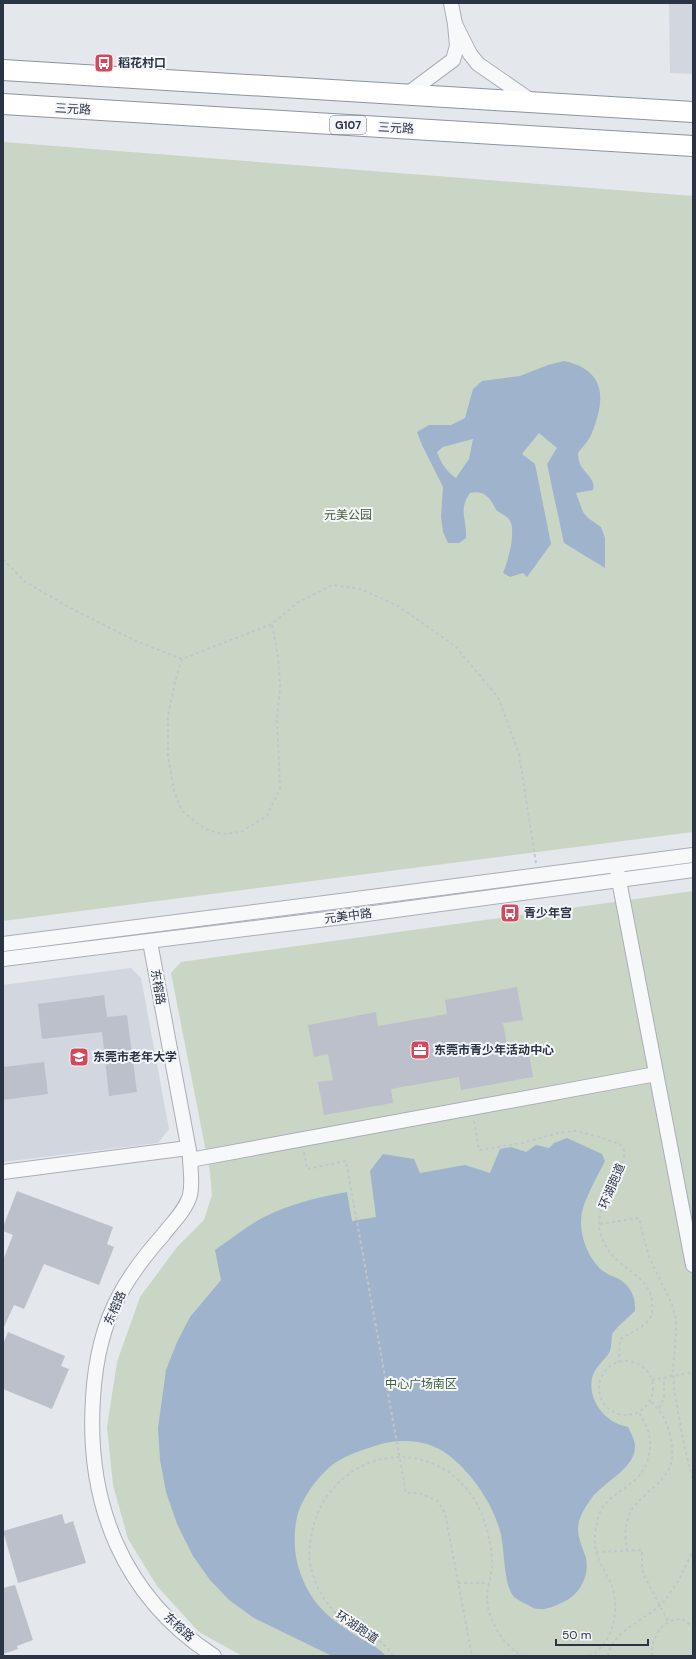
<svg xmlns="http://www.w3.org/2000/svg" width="696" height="1659" font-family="'DM Sans','Noto Sans SC',sans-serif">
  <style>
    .built { fill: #d2d6de }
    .green { fill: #c9d6c5 }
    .water { fill: #9fb4cc; fill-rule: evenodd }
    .building { fill: #bbc0ca }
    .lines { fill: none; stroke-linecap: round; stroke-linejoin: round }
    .minor-casing { stroke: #a9aeb7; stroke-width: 16 }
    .highway-casing { stroke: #8b94a3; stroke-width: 22 }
    .path { stroke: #c2c5cb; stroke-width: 2; stroke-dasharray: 3 3; stroke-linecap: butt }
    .minor { stroke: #f7f8fa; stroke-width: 14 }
    .highway { stroke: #fff; stroke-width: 20 }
    .labels { text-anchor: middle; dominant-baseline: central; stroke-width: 4; stroke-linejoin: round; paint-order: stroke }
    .shield { fill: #f4f6f9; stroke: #676e7b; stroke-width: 1 }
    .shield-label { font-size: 11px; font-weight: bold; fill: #2b3445 }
    .poi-label { font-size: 12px; font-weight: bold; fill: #2b3445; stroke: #f4f6f9; text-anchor: start }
    .street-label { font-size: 12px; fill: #2b3445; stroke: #f4f6f9 }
    .park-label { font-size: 12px; fill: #3f6138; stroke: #f4f6f9 }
  </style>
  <rect width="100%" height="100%" fill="#e4e7ec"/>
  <g class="built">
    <polygon points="669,3 693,3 693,74 670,73"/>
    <polygon points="131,968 141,978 169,1129 158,1143 3,1162 3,985"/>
  </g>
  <g class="green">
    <polygon points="3,142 693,196 693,832 3,921"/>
    <polygon points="693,891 693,1656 242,1656 199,1632 157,1586 128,1539 113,1485 107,1427 117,1362 140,1297 177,1247 204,1220 212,1195 210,1172 171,973 181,962"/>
  </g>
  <g class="water">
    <path d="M 564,361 C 597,368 606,388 597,418 C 595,425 593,432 589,439 C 586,444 581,448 578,453 C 578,457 579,463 581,466 C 586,474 596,480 593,490 L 576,493 L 583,512 L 588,518 L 601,527 L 605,538 L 605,568 L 564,543 L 547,464 L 557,448 L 539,433 L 522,454 L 535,464 L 551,544 L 527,577 L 523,573 L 510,577 L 503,573 C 508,561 517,530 509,519 C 505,515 500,513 496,510 C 490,497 484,490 470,493 C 458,510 467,519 466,538 L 459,543 L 448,543 L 443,532 L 441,517 L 443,487 L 422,445 L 417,432 L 429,425 L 451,425 L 465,418 L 473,389 L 482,381 L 520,376 L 548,365 ZM 473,439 L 469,459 L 456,478 C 446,471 441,463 437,452 L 443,447 Z"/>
    <path d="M 567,1138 L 602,1154 L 605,1161 C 598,1175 585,1198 582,1212 C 578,1232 587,1258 603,1271 C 607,1274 612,1276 617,1278 C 630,1285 636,1296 635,1311 C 630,1316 614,1329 612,1335 C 611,1340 612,1348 609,1353 C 604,1361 596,1366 593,1375 C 587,1393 598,1413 614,1422 C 618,1424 623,1426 628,1427 C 631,1433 635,1440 635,1446 C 636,1468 602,1483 591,1499 C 584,1509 579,1517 578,1528 C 578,1538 582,1546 585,1555 C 591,1572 581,1594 565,1601 C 557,1605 548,1610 539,1609 C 535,1609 531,1607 528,1605 C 524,1603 518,1600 514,1597 C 503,1585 505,1547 500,1531 C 492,1502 471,1472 447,1454 C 427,1439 398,1438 375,1446 C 362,1450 346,1455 335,1463 C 320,1473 301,1499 297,1517 C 293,1535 294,1556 300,1572 C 312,1607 332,1620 360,1638 C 369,1643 379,1648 386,1656 L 332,1656 L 254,1618 L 229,1600 L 210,1580 L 193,1556 L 177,1524 L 166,1492 L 160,1460 L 158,1428 L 166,1370 L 177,1342 L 190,1317 L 221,1280 L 215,1250 C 231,1239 247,1226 264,1217 C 290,1204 318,1197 347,1192 L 352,1221 L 376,1217 L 370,1171 L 383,1154 L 414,1159 L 420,1173 L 465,1165 L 490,1173 L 500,1149 L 511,1147 L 526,1152 L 536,1145 L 549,1148 L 554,1143 Z"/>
  </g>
  <g class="building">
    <polygon points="517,987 523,1020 503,1023 507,1046 527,1042 533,1077 461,1090 459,1077 391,1089 393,1103 324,1115 318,1082 333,1080 328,1054 314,1057 308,1025 376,1012 378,1026 447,1014 445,1000"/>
    <polygon points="104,995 107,1017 127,1015 137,1092 109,1096 102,1032 42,1039 38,1004"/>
    <polygon points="44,1062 48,1094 3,1100 3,1067"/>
    <polygon points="17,1191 113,1227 107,1244 114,1247 99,1285 44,1264 24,1309 14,1305 3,1329 3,1260 13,1235 3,1231 3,1227"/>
    <polygon points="8,1332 65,1356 61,1366 69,1369 52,1409 3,1389 3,1344"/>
    <polygon points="62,1514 65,1524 73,1521 86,1563 18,1583 3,1531"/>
    <polygon points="15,1585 33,1640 17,1646 18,1649 3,1654 3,1588"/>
  </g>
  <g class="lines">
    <g class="minor-casing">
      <g id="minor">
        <polyline points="451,3 455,24"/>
        <polyline points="406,95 453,60 457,46 455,24 470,54 478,64 533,102"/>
        <polyline points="617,870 693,1265"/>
        <path d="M 150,942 L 190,1156 C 190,1169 193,1182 190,1195 C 186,1210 172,1223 163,1235 C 147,1253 132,1272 120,1294 C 103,1325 95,1363 93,1398 C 86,1504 123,1597 214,1656"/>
        <polyline points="3,944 356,899 693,855"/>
        <polyline points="3,959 359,915 693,870"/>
        <polyline points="190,1160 656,1074"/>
        <polyline points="3,1172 188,1148"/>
      </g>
    </g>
    <g class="highway-casing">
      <g id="highway">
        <polyline points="3,70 693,112"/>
        <polyline points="3,104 693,146"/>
      </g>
    </g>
    <g class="path">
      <polyline points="3,559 24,581 72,609 136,641 182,659 272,624 297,603 332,585 361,589 398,606 455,646 498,697 519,754 536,863"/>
      <polyline points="182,659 175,682 168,716 168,756 174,791 182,811 205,829 222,834 241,832 267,816 280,788 277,720 280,687 278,656 272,624"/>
      <path d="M 474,1121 L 479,1150 L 522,1143 L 558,1133 L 575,1131 L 600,1137 L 621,1145 C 623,1148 625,1151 624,1154 C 624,1161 620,1168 617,1174 C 608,1191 596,1211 600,1232 C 602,1241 608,1251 615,1258 C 629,1272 652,1281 652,1304 C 653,1310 652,1316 648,1321 C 640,1330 628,1333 620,1340 L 619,1362"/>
      <polyline points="304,1152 307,1169 346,1161 406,1493 419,1493 438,1501 445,1513 472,1656"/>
      <polyline points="600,1224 639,1218 649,1257 672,1304 676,1319 676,1333 673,1368 674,1388 683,1440 693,1481"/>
      <circle cx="626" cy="1388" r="27"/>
      <polyline points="652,1380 693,1372"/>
      <polyline points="659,1408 664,1398 664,1378"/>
      <path d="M 627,1551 C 625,1537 624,1524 631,1511 C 635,1504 641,1499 647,1493 C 669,1475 677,1463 670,1435 C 666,1420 661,1411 650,1401"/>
      <polyline points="596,1552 642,1550 642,1567 643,1574 668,1621"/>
      <polyline points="458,1583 489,1583"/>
      <path d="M 393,1656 C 383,1639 370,1637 355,1628 C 333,1615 318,1595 312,1571 C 307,1556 310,1539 314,1524 C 334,1454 423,1432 469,1492 C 484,1511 491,1539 492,1563 C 492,1575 487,1587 487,1599 C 488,1621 504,1646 523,1656"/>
      <path d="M 589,1656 C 613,1645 620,1610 612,1586 C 605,1568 593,1557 595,1535 C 596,1525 598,1512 605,1504 C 614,1494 626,1488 636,1479 C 647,1469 653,1448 649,1434 C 647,1426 642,1419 639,1412"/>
      <path d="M 608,1656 C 611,1632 645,1620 660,1605 C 675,1590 685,1569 693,1549"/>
      <path d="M 652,1656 C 651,1637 662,1619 682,1619 L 693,1627"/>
    </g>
    <use href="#minor" class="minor"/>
    <use href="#highway" class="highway"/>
  </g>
  <defs>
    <g id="bus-square" transform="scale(1)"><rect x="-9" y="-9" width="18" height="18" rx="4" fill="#d1495b" stroke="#f4f6f9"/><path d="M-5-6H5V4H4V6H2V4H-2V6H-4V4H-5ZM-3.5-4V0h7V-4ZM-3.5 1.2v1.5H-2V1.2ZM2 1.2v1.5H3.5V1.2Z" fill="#fff"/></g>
    <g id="office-square" transform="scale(1)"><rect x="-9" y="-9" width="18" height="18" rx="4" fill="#d1495b" stroke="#f4f6f9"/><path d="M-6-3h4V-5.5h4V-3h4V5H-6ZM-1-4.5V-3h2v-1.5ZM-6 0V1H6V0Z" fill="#fff"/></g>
    <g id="school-square" transform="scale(1)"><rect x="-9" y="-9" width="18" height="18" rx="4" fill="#d1495b" stroke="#f4f6f9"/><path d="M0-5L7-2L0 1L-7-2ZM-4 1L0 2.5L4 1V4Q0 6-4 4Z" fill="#fff"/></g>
  </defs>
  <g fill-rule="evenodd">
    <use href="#bus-square" x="104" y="63"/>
    <use href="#bus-square" x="510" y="913"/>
    <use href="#office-square" x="420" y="1050"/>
    <use href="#school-square" x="79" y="1057"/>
  </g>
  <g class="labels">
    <rect class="shield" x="330" y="116" width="36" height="18" rx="3"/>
    <g class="shield-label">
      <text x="348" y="125">G107</text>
    </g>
    <g class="poi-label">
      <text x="118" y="63">稻花村口</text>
      <text x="524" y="913">青少年宫</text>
      <text x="434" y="1050">东莞市青少年活动中心</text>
      <text x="93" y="1057">东莞市老年大学</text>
    </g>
    <g class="street-label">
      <text transform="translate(73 109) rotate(3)">三元路</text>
      <text transform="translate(396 128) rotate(3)">三元路</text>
      <text transform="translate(348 916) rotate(-7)">元美中路</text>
      <text transform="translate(158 987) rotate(80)">东榕路</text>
      <text transform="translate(612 1186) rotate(-67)">环湖跑道</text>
      <text transform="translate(115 1308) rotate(-66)">东榕路</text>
      <text transform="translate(179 1627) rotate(42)">东榕路</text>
      <text transform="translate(357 1627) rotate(34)">环湖跑道</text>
    </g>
    <g class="park-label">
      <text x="348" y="515">元美公园</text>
      <text x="421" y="1384">中心广场南区</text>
    </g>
  </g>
  <rect width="696" height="1659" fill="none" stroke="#2b3445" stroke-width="8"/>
  <path d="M556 1639v6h92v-6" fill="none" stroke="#2b3445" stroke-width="2"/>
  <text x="562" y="1639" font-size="12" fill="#2b3445" stroke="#f4f6f9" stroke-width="3" paint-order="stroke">50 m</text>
</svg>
